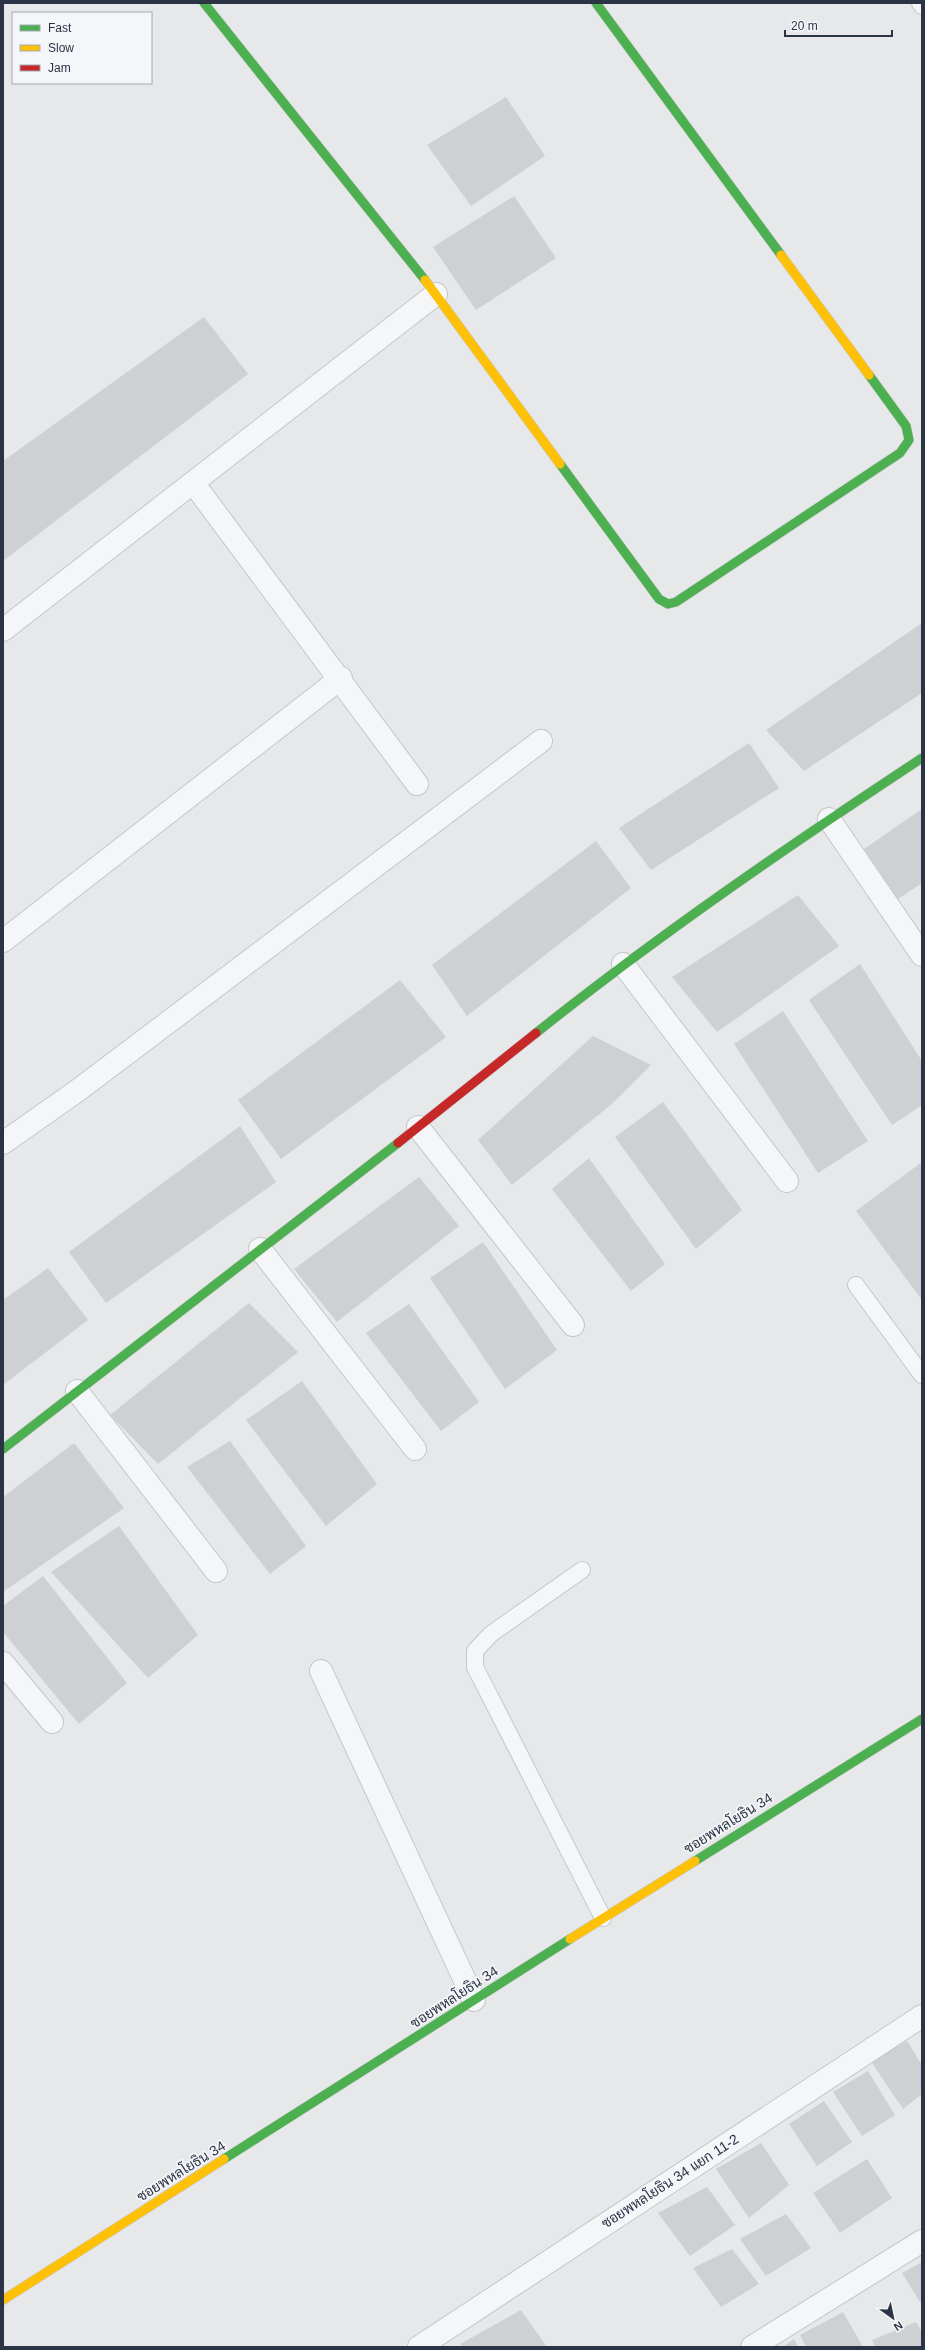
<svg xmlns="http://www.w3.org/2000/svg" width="925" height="2350" font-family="Arial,Sarabun,sans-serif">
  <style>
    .building { fill: #ced0d3 }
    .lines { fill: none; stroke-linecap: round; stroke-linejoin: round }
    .lane-casing { stroke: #c4c6c8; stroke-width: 18 }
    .street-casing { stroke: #c4c6c8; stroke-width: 24 }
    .fast-casing { stroke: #c4c6c8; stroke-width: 10 }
    .slow-casing { stroke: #c4c6c8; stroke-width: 10 }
    .jam-casing { stroke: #c4c6c8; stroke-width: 10 }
    .lane { stroke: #f5f6f7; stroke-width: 16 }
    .street { stroke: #f5f6f7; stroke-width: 22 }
    .fast { stroke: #4caf50; stroke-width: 9 }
    .slow { stroke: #ffc107; stroke-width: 9 }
    .jam { stroke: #c62828; stroke-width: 9 }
    .labels { text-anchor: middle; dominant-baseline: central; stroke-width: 3.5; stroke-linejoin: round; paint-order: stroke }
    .street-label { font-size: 14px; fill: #2b3445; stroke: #f4f6f9 }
  </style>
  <rect width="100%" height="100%" fill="#e6e8ea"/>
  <g class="building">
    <polygon points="506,97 545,156 471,206 427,145"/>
    <polygon points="514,196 556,258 476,310 433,247"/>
    <polygon points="204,317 248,374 3,561 3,461"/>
    <polygon points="922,623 922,693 804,771 766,730"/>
    <polygon points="749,743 779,788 651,870 619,828"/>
    <polygon points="922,809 922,883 898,899 864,849"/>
    <polygon points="596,841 631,888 467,1016 432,965"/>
    <polygon points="798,895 839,946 717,1032 672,977"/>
    <polygon points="860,964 922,1061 922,1105 892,1125 809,1000"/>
    <polygon points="400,980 446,1037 281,1159 238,1100"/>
    <polygon points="783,1011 868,1141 818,1173 734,1044"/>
    <polygon points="593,1036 651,1065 613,1103 512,1185 478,1140"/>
    <polygon points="663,1102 742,1210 696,1249 615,1137"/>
    <polygon points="240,1126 276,1182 106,1303 69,1252"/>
    <polygon points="589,1158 665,1264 631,1291 552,1189"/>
    <polygon points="922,1162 922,1300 856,1211"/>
    <polygon points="419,1177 459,1226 337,1322 294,1269"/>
    <polygon points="483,1242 557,1350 505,1389 430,1278"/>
    <polygon points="48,1268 88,1320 3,1385 3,1300"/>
    <polygon points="249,1303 298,1352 158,1464 110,1415"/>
    <polygon points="409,1304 479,1402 441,1431 366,1333"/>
    <polygon points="302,1381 377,1484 326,1526 246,1420"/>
    <polygon points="230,1441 306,1546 270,1574 187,1467"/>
    <polygon points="74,1443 124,1508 3,1592 3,1497"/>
    <polygon points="119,1526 198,1635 148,1678 51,1572"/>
    <polygon points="43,1576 127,1683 79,1724 3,1632 3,1606"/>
    <polygon points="907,2041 922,2065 922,2094 903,2109 870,2060"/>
    <polygon points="868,2071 895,2115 862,2136 833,2092"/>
    <polygon points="824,2101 852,2142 817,2166 789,2124"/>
    <polygon points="761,2143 789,2185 749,2218 716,2169"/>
    <polygon points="867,2159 892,2198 840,2233 813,2193"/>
    <polygon points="707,2187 735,2225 690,2256 658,2213"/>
    <polygon points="786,2214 811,2248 766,2276 740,2239"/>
    <polygon points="732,2249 759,2284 721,2307 693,2268"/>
    <polygon points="922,2262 922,2305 902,2273"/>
    <polygon points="521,2310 547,2347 462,2347 460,2344"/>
    <polygon points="843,2312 863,2347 806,2347 800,2335"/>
    <polygon points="916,2322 922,2332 922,2347 875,2347 872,2340"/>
    <polygon points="794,2339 798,2347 783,2347"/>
  </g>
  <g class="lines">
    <g class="lane-casing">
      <g id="lane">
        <polyline points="920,3 922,6"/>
        <polyline points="856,1285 922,1375"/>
        <polyline points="582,1570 491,1634 475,1651 475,1667 603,1918"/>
      </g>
    </g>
    <g class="street-casing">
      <g id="street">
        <polyline points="194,484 417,784"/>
        <polyline points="3,630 436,294"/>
        <polyline points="829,819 922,955"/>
        <polyline points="3,941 341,678"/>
        <polyline points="623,964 787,1181"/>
        <polyline points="418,1127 573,1325"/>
        <polyline points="3,1143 77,1091 541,741"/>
        <polyline points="260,1249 415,1449"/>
        <polyline points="77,1391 216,1571"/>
        <polyline points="3,1663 52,1722"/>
        <polyline points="321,1671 474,2000"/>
        <polyline points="419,2347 922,2016"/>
        <polyline points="752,2347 922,2241"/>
      </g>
    </g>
    <g class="fast-casing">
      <g id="fast">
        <polyline points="204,3 425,280"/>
        <polyline points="596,3 781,255"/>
        <polyline points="560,464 659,599 668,604 676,602 900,453 909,440 906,426 869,375"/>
        <path d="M 536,1033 C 660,934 790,845 922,758"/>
        <polyline points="3,1449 398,1143"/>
        <polyline points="695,1861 922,1719"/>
        <polyline points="224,2159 570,1939"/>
      </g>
    </g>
    <g class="slow-casing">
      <g id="slow">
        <polyline points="781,255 869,375"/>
        <polyline points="425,280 560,464"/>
        <polyline points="570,1939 695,1861"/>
        <polyline points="3,2300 224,2159"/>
      </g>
    </g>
    <g class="jam-casing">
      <polyline id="jam" points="398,1143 536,1033"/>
    </g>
    <use href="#lane" class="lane"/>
    <use href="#street" class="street"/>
    <use href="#fast" class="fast"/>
    <use href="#slow" class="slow"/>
    <use href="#jam" class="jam"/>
  </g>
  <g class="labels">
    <g class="street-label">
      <text transform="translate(728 1823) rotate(-32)">ซอยพหลโยธิน 34</text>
      <text transform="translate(454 1997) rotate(-33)">ซอยพหลโยธิน 34</text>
      <text transform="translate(181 2171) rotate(-32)">ซอยพหลโยธิน 34</text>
      <text transform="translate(670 2181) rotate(-33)">ซอยพหลโยธิน 34 แยก 11-2</text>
    </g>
  </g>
  <rect width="925" height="2350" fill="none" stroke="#2b3445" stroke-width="8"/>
  <rect x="12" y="12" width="140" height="72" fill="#f4f6f9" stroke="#a4a8b1"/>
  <rect x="20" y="25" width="20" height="6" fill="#4caf50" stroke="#a4a8b1"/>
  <text x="48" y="32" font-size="12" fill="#2b3445">Fast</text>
  <rect x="20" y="45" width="20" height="6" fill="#ffc107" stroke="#a4a8b1"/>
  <text x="48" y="52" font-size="12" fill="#2b3445">Slow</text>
  <rect x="20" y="65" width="20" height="6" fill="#c62828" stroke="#a4a8b1"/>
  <text x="48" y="72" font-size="12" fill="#2b3445">Jam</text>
  <g transform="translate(893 2318) rotate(147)" stroke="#f4f6f9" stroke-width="3" paint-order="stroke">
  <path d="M0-3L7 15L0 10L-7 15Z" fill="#2b3445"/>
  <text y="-6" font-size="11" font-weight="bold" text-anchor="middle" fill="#2b3445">N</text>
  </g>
  <path d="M785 30v6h107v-6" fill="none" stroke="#2b3445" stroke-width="2"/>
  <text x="791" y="30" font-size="12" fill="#2b3445" stroke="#f4f6f9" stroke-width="3" paint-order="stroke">20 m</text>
</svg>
